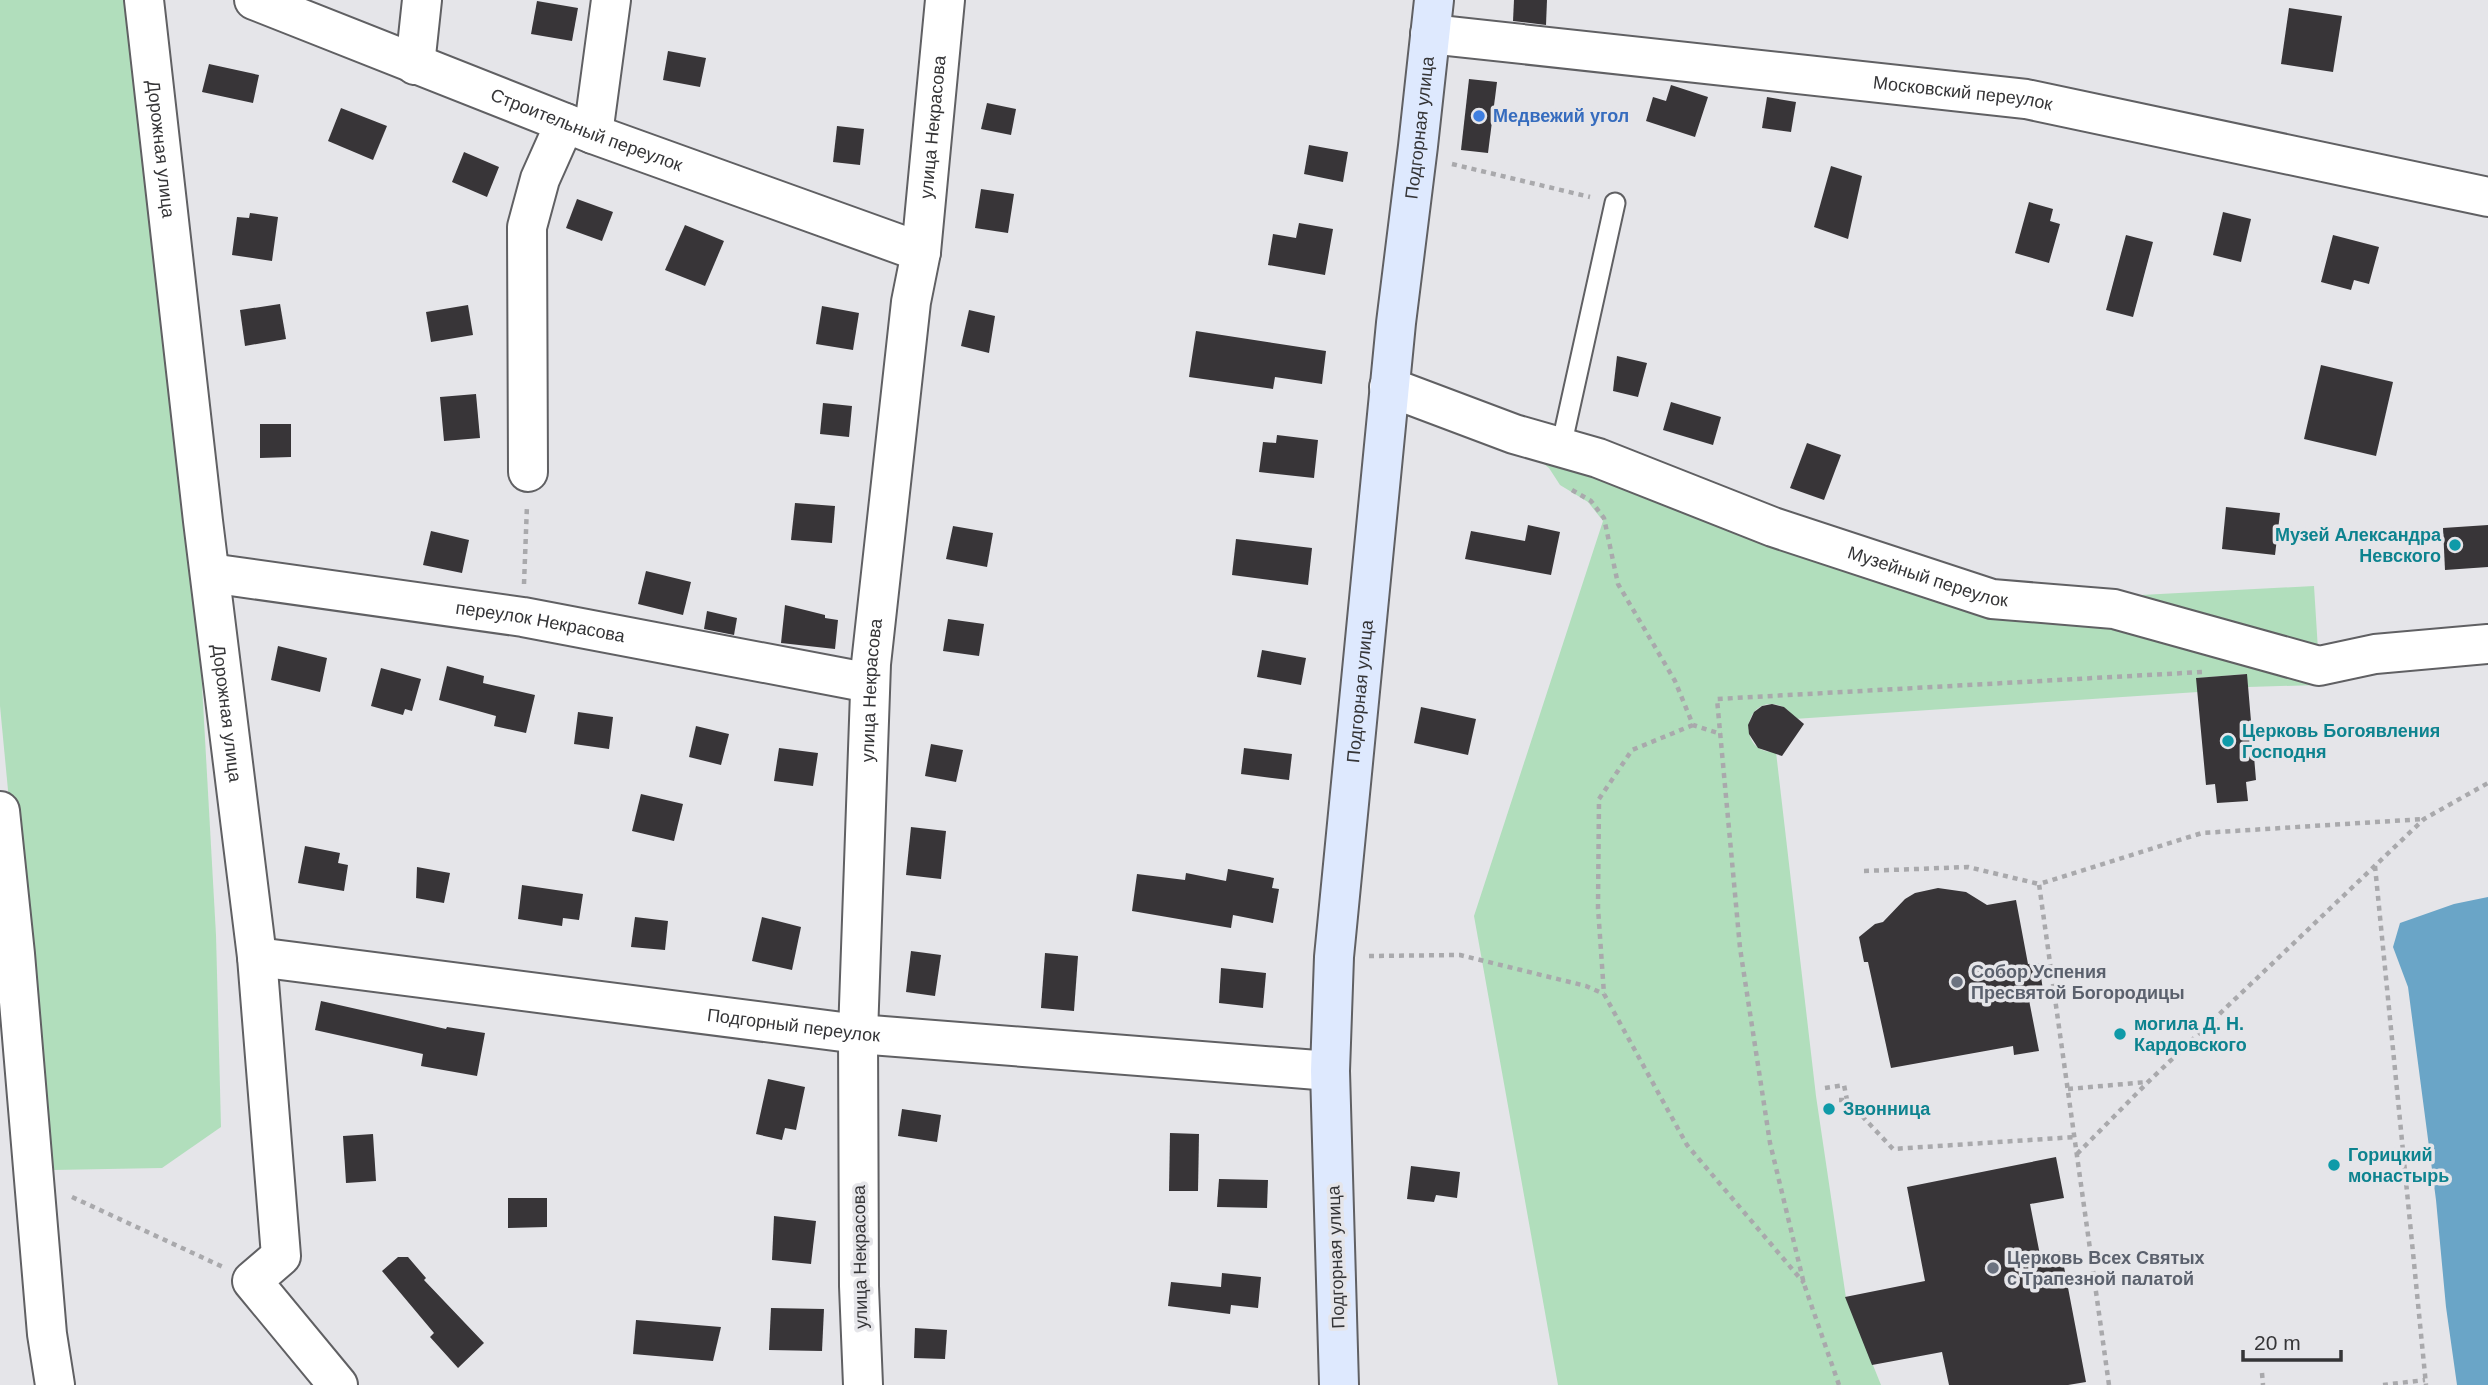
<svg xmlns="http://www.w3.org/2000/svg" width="2488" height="1385" font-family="Helvetica,sans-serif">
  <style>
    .green { fill: #b1debc }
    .water { fill: #6aa5c7 }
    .building { fill: #383538 }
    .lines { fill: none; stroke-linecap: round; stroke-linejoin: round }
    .lane-casing { stroke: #606063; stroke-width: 23 }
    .street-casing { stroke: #606063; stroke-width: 42 }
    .secondary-casing { stroke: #606063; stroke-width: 42 }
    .path { stroke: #a9a9ac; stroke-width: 4.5; stroke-dasharray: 5 5; stroke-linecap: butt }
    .lane { stroke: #fff; stroke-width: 19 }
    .street { stroke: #fff; stroke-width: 38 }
    .secondary { stroke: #dee9fe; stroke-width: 38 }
    .shop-dot { fill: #3f7fe0; stroke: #e5e5e9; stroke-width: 2.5 }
    .culture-dot { fill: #0f9aa8; stroke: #e5e5e9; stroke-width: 2.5 }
    .worship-dot { fill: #6b7280; stroke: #e5e5e9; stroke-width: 2.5 }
    .labels { text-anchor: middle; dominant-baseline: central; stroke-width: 7; stroke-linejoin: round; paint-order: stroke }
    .street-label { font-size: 18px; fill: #353537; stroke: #e5e5e9 }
    .shop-label { font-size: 18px; font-weight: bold; fill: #366cbe; stroke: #e5e5e9; text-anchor: start }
    .culture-label { font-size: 18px; font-weight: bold; fill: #0d838f; stroke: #e5e5e9; text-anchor: start }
    .worship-label { font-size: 18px; font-weight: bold; fill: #5b616d; stroke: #e5e5e9; text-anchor: start }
  </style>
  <rect width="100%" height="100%" fill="#e5e5e9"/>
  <g class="green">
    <polygon points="0,0 131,0 195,560 216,935 221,1127 162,1168 53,1170 41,1137 0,706"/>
    <path d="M 1512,438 L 1989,603 L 2314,586 L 2319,666 L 2318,685 L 2248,687 L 2246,674 L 2197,678 L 2198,692 L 1794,719 C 1791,712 1786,707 1778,705 C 1743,696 1736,754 1776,752 L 1816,1096 L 1846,1298 L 1881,1385 L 1558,1385 L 1474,916 L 1603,521 L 1588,502 L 1560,485 L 1549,468 Z"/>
  </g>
  <polygon class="water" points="2488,897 2488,1385 2457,1385 2446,1307 2436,1200 2408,987 2393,947 2400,923 2454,904"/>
  <g class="building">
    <polygon points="1514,0 1547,0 1546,25 1513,21"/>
    <polygon points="537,1 578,8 572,41 531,34"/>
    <polygon points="2289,8 2342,16 2333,72 2281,64"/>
    <polygon points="668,51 706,58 700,87 663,80"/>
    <polygon points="209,64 259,75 253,103 202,92"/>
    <polygon points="1469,79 1497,82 1488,153 1461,150"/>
    <polygon points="1671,85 1708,97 1695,137 1646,121 1653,97 1666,101"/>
    <polygon points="1767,97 1796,102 1791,132 1762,128"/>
    <polygon points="987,103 1016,109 1011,135 981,129"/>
    <polygon points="341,108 387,126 373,160 328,141"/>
    <polygon points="837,126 864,129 860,165 833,162"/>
    <polygon points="1309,145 1348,152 1343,182 1304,174"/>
    <polygon points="464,152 499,167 487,197 452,182"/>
    <polygon points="1831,166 1862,176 1848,239 1814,227"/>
    <polygon points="981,189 1014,194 1008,233 975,228"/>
    <polygon points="577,199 613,212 602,241 566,228"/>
    <polygon points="2029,202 2053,209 2050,221 2060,224 2049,263 2015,253"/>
    <polygon points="2223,212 2251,219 2241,262 2213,255"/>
    <polygon points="250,213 278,217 272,261 232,255 237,217 249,218"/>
    <polygon points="1299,223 1333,229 1325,275 1268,265 1273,234 1296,238"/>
    <polygon points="685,225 724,241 705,286 665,270"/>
    <polygon points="2126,235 2153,242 2133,317 2106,310"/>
    <polygon points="2333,235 2379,247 2369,284 2354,280 2351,290 2321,282"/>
    <polygon points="280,304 286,339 245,346 240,310"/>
    <polygon points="468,305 473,335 431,342 426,312"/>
    <polygon points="822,306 859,313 853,350 816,344"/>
    <polygon points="969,310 995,316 989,353 961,346"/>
    <polygon points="1196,331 1326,351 1322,384 1275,377 1273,389 1189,377"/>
    <polygon points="1617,356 1647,363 1638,397 1613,391"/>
    <polygon points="2321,365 2393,382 2376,456 2304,439"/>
    <polygon points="476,394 480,438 444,441 440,397"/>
    <polygon points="1671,402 1721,417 1713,445 1663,430"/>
    <polygon points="823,403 852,406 849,437 820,434"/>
    <polygon points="260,424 291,424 291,457 260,458"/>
    <polygon points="1277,435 1318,440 1314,478 1259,472 1263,442 1276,443"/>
    <polygon points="1807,443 1841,455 1824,500 1790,488"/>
    <polygon points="795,503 835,506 832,543 791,540"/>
    <polygon points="2226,507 2280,513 2275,555 2222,549"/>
    <polygon points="1528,525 1560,532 1551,575 1465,559 1471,531 1525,541"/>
    <polygon points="2488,525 2488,567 2445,570 2443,528"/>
    <polygon points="953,526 993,533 987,567 946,559"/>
    <polygon points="431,531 469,540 462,573 423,565"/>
    <polygon points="1236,539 1312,548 1308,585 1232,575"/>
    <polygon points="646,571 691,582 683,615 638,604"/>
    <polygon points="785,605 825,615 825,618 838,620 835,649 781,643"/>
    <polygon points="707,611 737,618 734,635 704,629"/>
    <polygon points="948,619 984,624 979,656 943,651"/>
    <polygon points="278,646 327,658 320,692 271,680"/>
    <polygon points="1262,650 1306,658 1301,685 1257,677"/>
    <polygon points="447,666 484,676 483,683 535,695 526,733 494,726 496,716 439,700"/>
    <polygon points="381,668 421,679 412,711 405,709 403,715 371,706"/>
    <polygon points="2247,674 2256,780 2246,782 2248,801 2217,803 2215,784 2206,785 2196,678"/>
    <polygon points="1772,704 1784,707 1804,724 1782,756 1758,748 1749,734 1748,725 1754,712 1762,706"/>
    <polygon points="1421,707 1476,719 1468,755 1414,743"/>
    <polygon points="578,712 613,717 609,749 574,744"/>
    <polygon points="696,726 729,734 721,765 689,757"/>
    <polygon points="931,744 963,750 956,782 925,776"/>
    <polygon points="779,748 818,753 813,786 774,781"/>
    <polygon points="1244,748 1292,754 1289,780 1241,774"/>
    <polygon points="641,794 683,804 674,841 632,831"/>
    <polygon points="911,827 946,831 941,879 906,875"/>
    <polygon points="305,846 340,853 338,863 348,865 344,891 298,883"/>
    <polygon points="417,867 450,873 444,903 416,898"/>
    <polygon points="1228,869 1274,878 1272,888 1279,889 1273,923 1233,915 1231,928 1132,911 1137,874 1185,880 1186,873 1226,881"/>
    <polygon points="522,885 583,894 579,920 563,918 562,926 518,919"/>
    <polygon points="1938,888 1966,892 1987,905 2016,900 2028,964 2039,963 2044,997 2029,1000 2039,1051 2014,1055 2013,1046 1891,1068 1868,962 1864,962 1859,937 1875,924 1883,922 1905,899 1915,893"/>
    <polygon points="635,917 668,921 665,950 631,947"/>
    <polygon points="762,917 801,927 792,970 752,961"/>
    <polygon points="911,951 941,955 935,996 906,992"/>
    <polygon points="1045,953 1078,956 1074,1011 1041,1008"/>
    <polygon points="1221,968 1266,973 1263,1008 1219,1003"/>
    <polygon points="321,1001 446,1029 447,1027 485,1033 477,1076 421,1066 423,1054 315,1030"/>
    <polygon points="768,1079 805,1087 796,1130 785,1128 782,1140 756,1134"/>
    <polygon points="902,1109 941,1115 937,1142 898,1136"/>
    <polygon points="1170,1133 1199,1134 1198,1191 1169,1191"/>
    <polygon points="373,1134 376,1181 346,1183 343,1136"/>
    <polygon points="2056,1157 2064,1198 2030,1204 2040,1255 2061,1251 2086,1382 2068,1385 1949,1385 1942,1352 1872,1365 1845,1297 1925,1281 1907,1187"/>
    <polygon points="1411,1166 1460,1172 1457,1198 1436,1195 1434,1202 1407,1199"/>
    <polygon points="1219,1179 1268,1180 1267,1208 1217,1207"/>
    <polygon points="508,1198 547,1198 547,1227 508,1228"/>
    <polygon points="774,1216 816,1221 811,1264 772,1260"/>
    <polygon points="398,1257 408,1257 426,1278 424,1280 484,1343 458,1368 430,1337 434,1333 382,1271"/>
    <polygon points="1222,1273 1261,1277 1258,1308 1231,1305 1230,1314 1168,1306 1171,1282 1221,1287"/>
    <polygon points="771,1308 824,1309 822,1351 769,1350"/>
    <polygon points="636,1320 721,1327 713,1361 633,1354"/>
    <polygon points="915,1328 947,1330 945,1359 914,1358"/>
  </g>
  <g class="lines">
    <g class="lane-casing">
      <polyline id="lane" points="1561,447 1615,203"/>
    </g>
    <g class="street-casing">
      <g id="street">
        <path id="s1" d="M 144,0 L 203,521 L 257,957 L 281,1256 L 252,1281 L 338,1385"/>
        <path id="s2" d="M 254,0 L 593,134 L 921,252"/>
        <path id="s3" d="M 1430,34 L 2026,99 L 2488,197"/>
        <polyline points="415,65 422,0"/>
        <polyline points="593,134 611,0"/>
        <path id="s4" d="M 1389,387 L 1514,434 L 1598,458 L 1773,527 L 1992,599 L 2114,609 L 2319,666 L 2375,654 L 2488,644"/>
        <polyline points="528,472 527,227 540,179 565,123"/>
        <path id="s5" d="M 210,573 L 523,617 L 870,683"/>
        <polyline points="0,811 15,954 47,1334 55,1385"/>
        <path id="s6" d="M 257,957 L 858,1034 L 1330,1071"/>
        <path id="s7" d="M 863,1385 L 859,1286 L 858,1034 L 871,664 L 911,302 L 921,252 L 945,0"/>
      </g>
    </g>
    <g class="secondary-casing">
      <g id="secondary">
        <path id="s8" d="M 1339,1385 L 1330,1071 L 1334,957 L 1396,323 L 1418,146 L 1434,0"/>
      </g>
    </g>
    <g class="path">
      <polyline points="1452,164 1590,197"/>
      <polyline points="1572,490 1591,501 1604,518 1618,584 1675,681 1693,725 1721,734"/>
      <polyline points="524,584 527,505"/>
      <polyline points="1693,725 1632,750 1599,799 1598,908 1604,994 1687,1145 1804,1283"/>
      <polyline points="2375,866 2426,1385"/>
      <polyline points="1864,871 1968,867 2039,884"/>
      <polyline points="1369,956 1460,955 1586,986 1604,994"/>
      <polyline points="1825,1088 1844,1085 1847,1100"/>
      <polyline points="2068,1089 2147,1082"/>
      <polyline points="1839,1100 1847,1100 1893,1149 2075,1137"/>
      <polyline points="2077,1154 2148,1082 2424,819 2488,783"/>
      <polyline points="72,1197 223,1267"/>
      <polyline points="2262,1373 2263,1385"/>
      <polyline points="1839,1385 1804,1284 1770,1143 1740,948 1717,699 2202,672"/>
      <polyline points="2109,1385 2039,884 2202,833 2424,819"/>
      <polyline points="2383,1385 2425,1380"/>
    </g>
    <use href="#lane" class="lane"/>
    <use href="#street" class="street"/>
    <use href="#secondary" class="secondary"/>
  </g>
  <circle class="shop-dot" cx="1479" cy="116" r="7"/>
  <g class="culture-dot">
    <circle cx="2455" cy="545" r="7"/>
    <circle cx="2228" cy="741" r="7"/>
    <circle cx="2120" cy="1034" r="7"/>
    <circle cx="1829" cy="1109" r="7"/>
    <circle cx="2334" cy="1165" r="7"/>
  </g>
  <g class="worship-dot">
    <circle cx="1957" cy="982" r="7"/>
    <circle cx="1993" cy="1268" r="7"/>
  </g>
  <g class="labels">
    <g class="street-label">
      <text stroke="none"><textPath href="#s3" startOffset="536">Московский переулок</textPath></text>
      <text stroke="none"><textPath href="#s7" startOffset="1262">улица Некрасова</textPath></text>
      <text stroke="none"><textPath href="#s8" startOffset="1262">Подгорная улица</textPath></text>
      <text stroke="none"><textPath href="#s2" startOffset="357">Строительный переулок</textPath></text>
      <text stroke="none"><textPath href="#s1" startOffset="150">Дорожная улица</textPath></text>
      <text stroke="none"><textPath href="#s4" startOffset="572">Музейный переулок</textPath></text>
      <text stroke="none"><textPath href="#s5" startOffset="334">переулок Некрасова</textPath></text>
      <text stroke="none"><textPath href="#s7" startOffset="695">улица Некрасова</textPath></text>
      <text stroke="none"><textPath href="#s8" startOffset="695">Подгорная улица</textPath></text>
      <text stroke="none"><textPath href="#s1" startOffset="718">Дорожная улица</textPath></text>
      <text stroke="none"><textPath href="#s6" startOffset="541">Подгорный переулок</textPath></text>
      <text transform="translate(860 1257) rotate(-91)">улица Некрасова</text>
      <text transform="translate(1336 1257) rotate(-92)">Подгорная улица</text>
    </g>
    <g class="shop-label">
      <text x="1493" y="116">Медвежий угол</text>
    </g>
    <g class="culture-label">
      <text x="2441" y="535" text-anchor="end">Музей Александра<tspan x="2441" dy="21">Невского</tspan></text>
      <text x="2242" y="731">Церковь Богоявления<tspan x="2242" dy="21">Господня</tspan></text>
      <text x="2134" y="1024">могила Д. Н.<tspan x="2134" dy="21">Кардовского</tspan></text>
      <text x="1843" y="1109">Звонница</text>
      <text x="2348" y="1155">Горицкий<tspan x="2348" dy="21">монастырь</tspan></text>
    </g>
    <g class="worship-label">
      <text x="1971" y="972">Собор Успения<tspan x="1971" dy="21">Пресвятой Богородицы</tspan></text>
      <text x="2007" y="1258">Церковь Всех Святых<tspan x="2007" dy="21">с Трапезной палатой</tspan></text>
    </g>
  </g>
  <path d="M2243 1350v10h98v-10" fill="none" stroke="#353537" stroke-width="3.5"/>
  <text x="2254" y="1350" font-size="21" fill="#353537" stroke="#e5e5e9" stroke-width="5" paint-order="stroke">20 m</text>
</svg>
